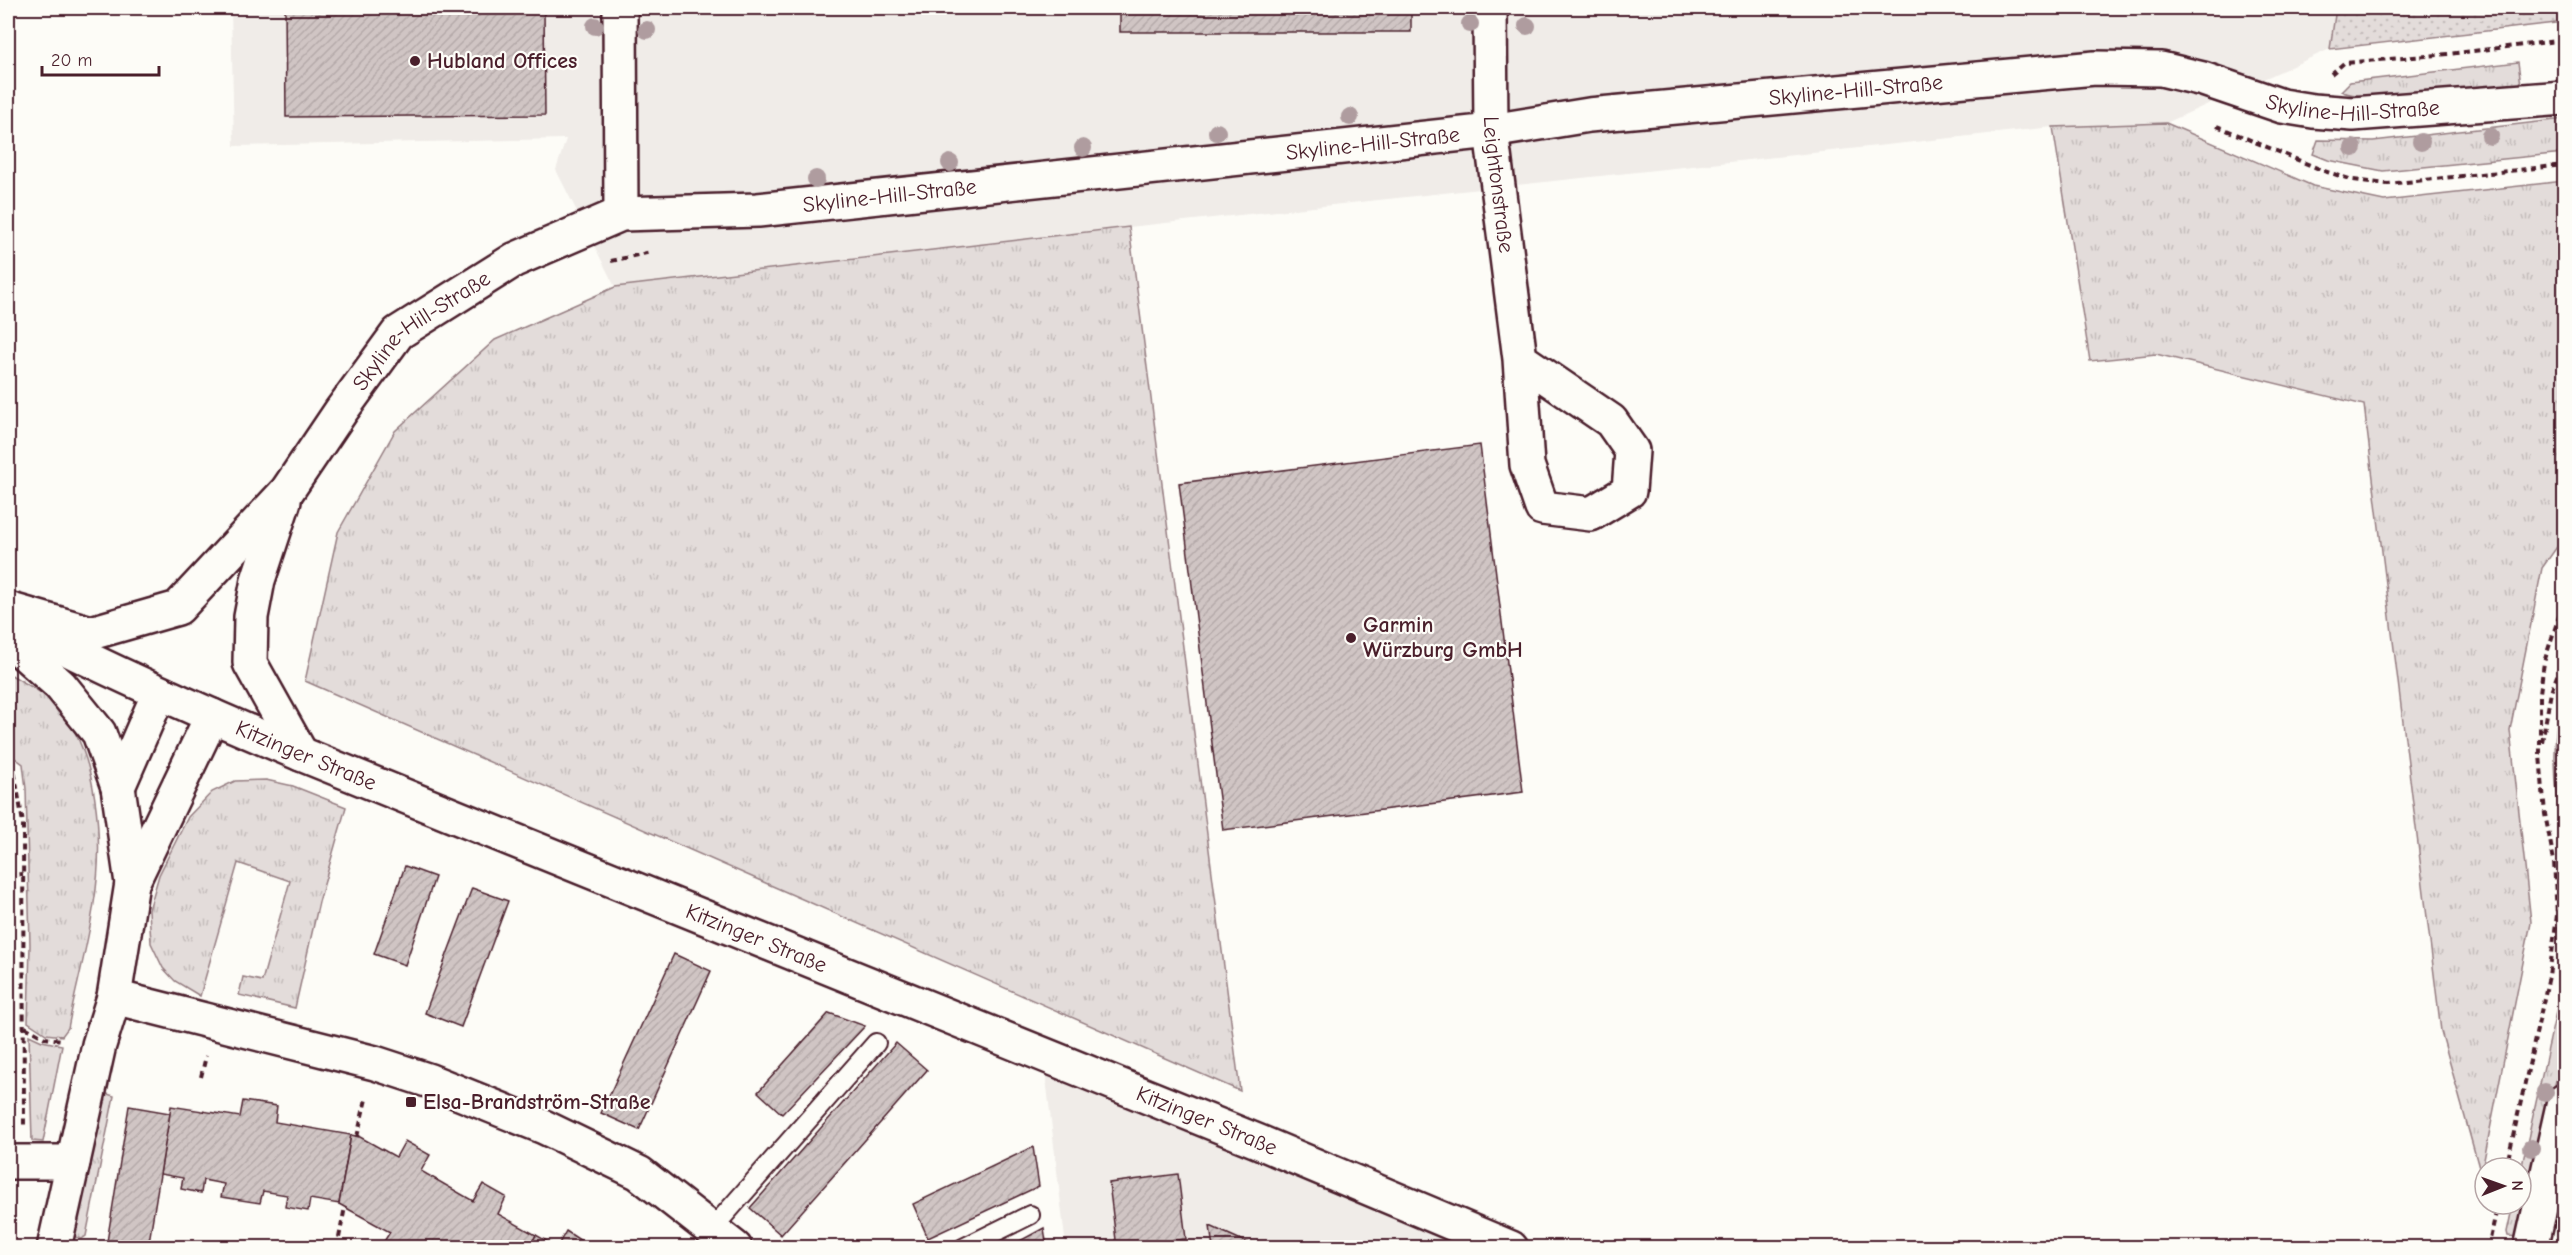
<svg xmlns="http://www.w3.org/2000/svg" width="2572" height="1255" font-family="'Comic Neue',sans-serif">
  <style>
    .built { fill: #f0ece8 }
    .grass { fill: url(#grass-tufts); stroke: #967e82; stroke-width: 1.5 }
    .park { fill: url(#park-dots); stroke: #967e82; stroke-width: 1.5 }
    .building { fill: url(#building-hatch); stroke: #4a1f2b; stroke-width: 1.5 }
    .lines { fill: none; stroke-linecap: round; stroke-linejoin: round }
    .service-casing { stroke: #4a1f2b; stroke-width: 22 }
    .minor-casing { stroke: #4a1f2b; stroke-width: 38 }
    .tertiary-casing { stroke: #4a1f2b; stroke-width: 38 }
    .path { stroke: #4a1f2b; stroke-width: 4; stroke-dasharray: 6 4.5; stroke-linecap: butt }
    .service { stroke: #fdfcf7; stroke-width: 18 }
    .minor { stroke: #fdfcf7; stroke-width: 33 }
    .tertiary { stroke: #fdfcf7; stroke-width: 33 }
    .tree { fill: #af9c9f }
    .poi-dot { fill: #4a1f2b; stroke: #fdfcf7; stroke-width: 2 }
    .labels { text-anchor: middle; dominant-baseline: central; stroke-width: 4.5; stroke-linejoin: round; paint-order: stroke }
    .poi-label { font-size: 22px; font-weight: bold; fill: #4a1f2b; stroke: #fdfcf7; text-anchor: start }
    .street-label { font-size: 22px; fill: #4a1f2b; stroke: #fdfcf7 }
  </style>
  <defs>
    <pattern id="grass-tufts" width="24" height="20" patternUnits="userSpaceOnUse" patternTransform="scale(1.5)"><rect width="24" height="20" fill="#e3dcda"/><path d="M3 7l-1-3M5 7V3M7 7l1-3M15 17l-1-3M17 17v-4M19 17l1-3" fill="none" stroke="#c4bcbb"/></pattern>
    <pattern id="park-dots" width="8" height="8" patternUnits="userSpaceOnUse" patternTransform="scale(1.5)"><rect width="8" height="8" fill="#e3dcda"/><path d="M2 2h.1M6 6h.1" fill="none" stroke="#c4bcbb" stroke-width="1.8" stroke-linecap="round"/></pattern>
    <pattern id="building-hatch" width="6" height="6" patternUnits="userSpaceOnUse" patternTransform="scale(1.5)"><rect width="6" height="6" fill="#d0c5c4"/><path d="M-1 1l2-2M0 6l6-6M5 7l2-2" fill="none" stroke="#b4a9a9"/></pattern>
  </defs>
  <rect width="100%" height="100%" fill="#fdfcf7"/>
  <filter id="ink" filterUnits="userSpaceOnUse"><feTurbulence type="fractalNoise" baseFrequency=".0167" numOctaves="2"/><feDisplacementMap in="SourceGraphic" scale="12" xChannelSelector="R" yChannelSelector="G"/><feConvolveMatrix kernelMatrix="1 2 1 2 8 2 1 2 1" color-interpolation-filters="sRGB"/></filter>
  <g filter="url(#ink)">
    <g class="built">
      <polygon points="231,8 2336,8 2330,49 2166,123 2053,127 1129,227 615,287 556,170 566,139 234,146"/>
      <polygon points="1043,1053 1506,1247 1066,1247"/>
    </g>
    <g class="grass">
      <path d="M 2518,62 L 2521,85 C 2485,88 2370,106 2341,91 L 2350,82 Z"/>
      <polygon points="2564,119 2564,153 2383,171 2328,160 2313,154 2318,140 2373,141"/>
      <polygon points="2166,123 2313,186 2384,201 2564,181 2564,537 2542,568 2510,730 2531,922 2481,1175 2441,1031 2364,405 2156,354 2090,361 2053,127"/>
      <polygon points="1129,227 1240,1091 305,681 338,532 395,431 495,340 615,287"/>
      <path d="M 8,673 C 22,682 42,691 54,703 C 99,748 104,843 94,903 C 88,945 76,987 68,1028 L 62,1036 L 46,1034 L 28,1022 L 30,945 L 26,789 L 23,764 L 8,753 Z"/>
      <path d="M 2564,683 L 2564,836 C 2553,787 2551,732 2564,683 Z"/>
      <polygon points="266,780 293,786 346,807 319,902 295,1008 239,995 243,977 262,981 290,881 238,863 200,996 175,981 163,968 151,943 149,910 159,875 188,817 212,792 235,781"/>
      <polygon points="2564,976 2564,1045 2521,1234 2519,1237 2508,1236 2507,1232 2513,1204 2521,1204 2521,1170"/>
      <polygon points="29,1035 42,1041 62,1045 43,1142 32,1141"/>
      <polygon points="104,1093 114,1096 86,1236 82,1239 75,1237 74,1233"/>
    </g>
    <polygon class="park" points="2336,8 2564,8 2564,22 2330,49"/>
    <g class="building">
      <polygon points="285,8 544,8 545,115 286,117"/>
      <rect x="1120" y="8" width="291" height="24"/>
      <polygon points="1480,445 1523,792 1223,830 1179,483"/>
      <polygon points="405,866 435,877 405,965 374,954"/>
      <polygon points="8,887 10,887 12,1060 8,1060"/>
      <polygon points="472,888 508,901 461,1027 425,1013"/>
      <polygon points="674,954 711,971 639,1130 601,1113"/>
      <polygon points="829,1013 865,1026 782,1114 758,1092"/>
      <polygon points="896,1043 927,1070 781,1235 750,1208"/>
      <polygon points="243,1101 277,1106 275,1122 351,1135 339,1204 310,1199 308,1211 285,1207 287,1195 263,1191 260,1203 221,1197 224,1184 203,1180 201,1193 181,1189 183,1178 160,1174 171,1106 240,1117"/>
      <polygon points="129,1106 170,1113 148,1248 106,1248"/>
      <polygon points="351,1135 360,1137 396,1157 405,1141 430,1155 421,1171 473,1201 483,1184 506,1197 498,1214 536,1235 529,1248 418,1248 411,1244 409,1248 391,1248 383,1243 390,1232 339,1204"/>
      <polygon points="1033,1147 1039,1186 928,1238 913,1204"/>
      <polygon points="1178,1174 1186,1239 1160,1242 1160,1248 1117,1248 1109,1183"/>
      <polygon points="1210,1226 1259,1248 1213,1248"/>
      <polygon points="1044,1228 1047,1248 1007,1248"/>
      <polygon points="566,1231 592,1248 529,1248 536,1235 557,1247"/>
    </g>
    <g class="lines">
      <g class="service-casing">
        <g id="service">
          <polyline points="712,1229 876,1043"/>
          <polyline points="963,1248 1030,1215"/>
        </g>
      </g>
      <g class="minor-casing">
        <g id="minor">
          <polyline points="620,8 621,214"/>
          <path id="s1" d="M 1490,8 L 1491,131 L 1520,359 L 1527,465 L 1542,508 L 1591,514 L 1629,491 L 1632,451 L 1611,421 L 1520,359"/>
          <polyline points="284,501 258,580 251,617 250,663 301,754"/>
          <path id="s2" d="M 8,609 L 91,633 L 178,608 L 287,491 L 341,411 L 398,333 L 514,260 L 621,214 L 758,210 L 1491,131 L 1589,115 L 2095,68 L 2161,69 L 2203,79 L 2282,106 L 2313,111 L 2353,114 L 2564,98"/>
          <polyline points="8,639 60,685 99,733 118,787 132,883 114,997 99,1045 54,1248"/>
          <polyline points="118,787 159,693"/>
          <polyline points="132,883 212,716"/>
          <polyline points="114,997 375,1063 430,1081 544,1127 639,1173 735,1248"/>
          <polyline points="8,1162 73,1162"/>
          <polyline points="2531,1248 2564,1101"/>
        </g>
      </g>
      <g class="tertiary-casing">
        <g id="tertiary">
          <path id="s3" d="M 8,619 C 103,669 201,712 301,754 L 1257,1141 L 1511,1248"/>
        </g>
      </g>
      <g class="path">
        <polyline points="2331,74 2344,63 2449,54 2564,40"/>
        <polyline points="2217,126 2324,171 2353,180 2388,184 2564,165"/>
        <polyline points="611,261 651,252"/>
        <polyline points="2542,742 2551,692 2564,657"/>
        <polyline points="8,765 14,770 23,823 24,1127"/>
        <polyline points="8,875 23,874"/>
        <polyline points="25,1027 45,1038 63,1040"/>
        <polyline points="201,1077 206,1056"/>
        <polyline points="357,1137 366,1099"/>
        <polyline points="2506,1168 2549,976 2557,915 2554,861 2545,814 2540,755 2540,693 2544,662 2564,601"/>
        <polyline points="337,1248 345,1207"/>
        <polyline points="2488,1248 2498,1204"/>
      </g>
      <use href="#service" class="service"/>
      <use href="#minor" class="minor"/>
      <use href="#tertiary" class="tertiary"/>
    </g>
    <g class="tree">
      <circle cx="1470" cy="24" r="9"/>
      <circle cx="595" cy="26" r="9"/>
      <circle cx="1527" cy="26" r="9"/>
      <circle cx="647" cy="30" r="9"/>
      <circle cx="1350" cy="117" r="9"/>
      <circle cx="1217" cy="132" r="9"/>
      <circle cx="2490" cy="136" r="9"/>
      <circle cx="2421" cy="142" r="9"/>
      <circle cx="1083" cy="148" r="9"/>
      <circle cx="2353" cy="148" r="9"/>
      <circle cx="950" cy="163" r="9"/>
      <circle cx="816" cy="179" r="9"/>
      <circle cx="2545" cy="1092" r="9"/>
      <circle cx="2531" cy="1148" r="9"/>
    </g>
  </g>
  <g class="poi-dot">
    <circle cx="415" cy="61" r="6"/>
    <circle cx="1351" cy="638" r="6"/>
    <rect x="405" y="1096" width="12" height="12" rx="3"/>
  </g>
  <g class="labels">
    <g class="poi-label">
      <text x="427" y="61">Hubland Offices</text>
      <text x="1363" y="625">Garmin<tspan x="1363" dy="25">Würzburg GmbH</tspan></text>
      <text x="423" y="1102">Elsa-Brandström-Straße</text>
    </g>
    <g class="street-label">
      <text stroke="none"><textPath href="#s2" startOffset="2025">Skyline-Hill-Straße</textPath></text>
      <text stroke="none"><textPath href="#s2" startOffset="2529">Skyline-Hill-Straße</textPath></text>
      <text stroke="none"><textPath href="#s2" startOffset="1539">Skyline-Hill-Straße</textPath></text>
      <text stroke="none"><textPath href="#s1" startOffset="177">Leightonstraße</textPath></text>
      <text stroke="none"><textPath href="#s2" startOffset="1053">Skyline-Hill-Straße</textPath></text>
      <text stroke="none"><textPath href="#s2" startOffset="549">Skyline-Hill-Straße</textPath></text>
      <text stroke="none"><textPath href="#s3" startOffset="328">Kitzinger Straße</textPath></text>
      <text stroke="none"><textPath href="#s3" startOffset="814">Kitzinger Straße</textPath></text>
      <text stroke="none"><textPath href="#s3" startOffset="1300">Kitzinger Straße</textPath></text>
    </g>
  </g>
  <rect width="2572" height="1255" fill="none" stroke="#fdfcf7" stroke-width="30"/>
  <rect x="15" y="15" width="2542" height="1225" fill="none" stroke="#4a1f2b" stroke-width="2" filter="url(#ink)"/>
  <g transform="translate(2503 1186) rotate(89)"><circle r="28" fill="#fdfcf7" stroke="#b5a4a5" stroke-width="1.5"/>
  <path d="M0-4.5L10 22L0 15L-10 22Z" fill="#4a1f2b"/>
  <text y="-9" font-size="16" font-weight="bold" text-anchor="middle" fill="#4a1f2b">N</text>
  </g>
  <path d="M42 66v9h117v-9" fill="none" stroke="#4a1f2b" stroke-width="3"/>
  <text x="51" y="66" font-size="18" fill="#4a1f2b" stroke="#fdfcf7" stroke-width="4.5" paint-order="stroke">20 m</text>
</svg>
